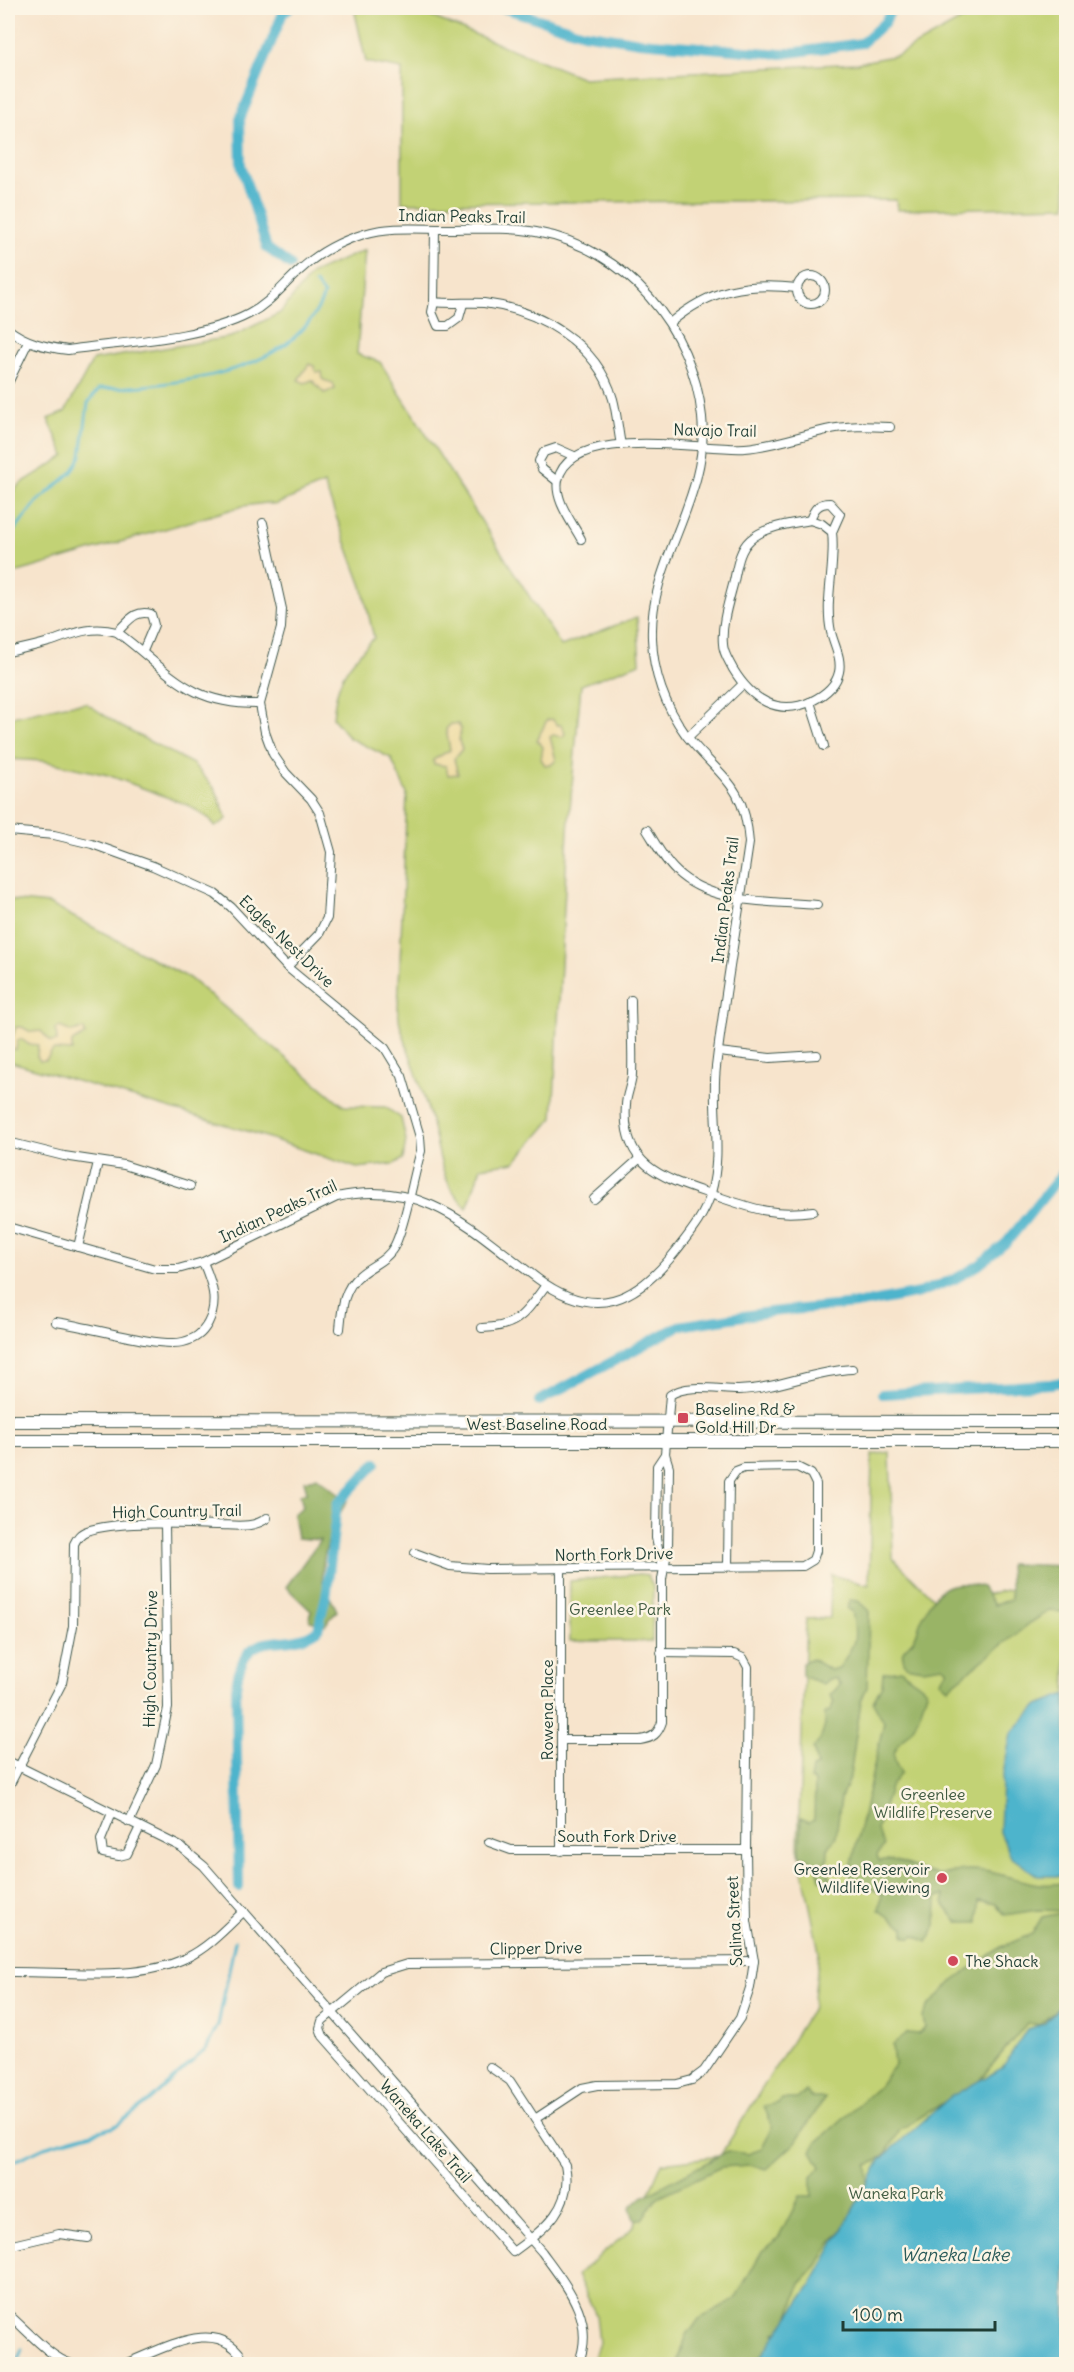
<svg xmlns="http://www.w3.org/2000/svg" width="1074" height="2372" font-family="Delius,sans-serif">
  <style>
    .green { fill: #c2d274; stroke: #708854; stroke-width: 1.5 }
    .forest { fill: #99b466; stroke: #5c784d; stroke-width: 1.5 }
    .sand { fill: #eeda9e; stroke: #868c69; stroke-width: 1.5 }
    .water { fill: #4eb4cc; stroke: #367880; stroke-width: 1.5 }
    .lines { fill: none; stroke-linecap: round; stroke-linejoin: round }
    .stream { stroke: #4eb4cc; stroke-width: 3 }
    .canal { stroke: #4eb4cc; stroke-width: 10 }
    .minor-casing { stroke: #3f564b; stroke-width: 10 }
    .secondary-casing { stroke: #3f564b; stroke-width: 14 }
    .minor { stroke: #fff; stroke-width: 8 }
    .secondary { stroke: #fff; stroke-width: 12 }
    .poi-dot { fill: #d1495b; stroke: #fcf5e5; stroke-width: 2 }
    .labels { text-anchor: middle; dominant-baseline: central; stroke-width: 5; stroke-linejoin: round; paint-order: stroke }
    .street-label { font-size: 16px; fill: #1f3d34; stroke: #fcf5e5 }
    .poi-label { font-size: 16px; fill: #1f3d34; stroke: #fcf5e5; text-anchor: start }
    .park-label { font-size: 16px; fill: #405b41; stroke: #fcf5e5 }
    .water-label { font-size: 18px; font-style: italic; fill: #2b5b5a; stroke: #fcf5e5 }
  </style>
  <rect width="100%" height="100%" fill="#fcf5e5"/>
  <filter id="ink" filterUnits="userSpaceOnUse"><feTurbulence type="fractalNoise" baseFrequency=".0167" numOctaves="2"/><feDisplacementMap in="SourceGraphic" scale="12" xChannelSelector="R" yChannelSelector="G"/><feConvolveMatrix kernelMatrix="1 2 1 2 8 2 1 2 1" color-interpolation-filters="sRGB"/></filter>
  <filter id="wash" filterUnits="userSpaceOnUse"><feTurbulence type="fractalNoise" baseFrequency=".008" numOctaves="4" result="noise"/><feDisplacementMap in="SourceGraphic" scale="24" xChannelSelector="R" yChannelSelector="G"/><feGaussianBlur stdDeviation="1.35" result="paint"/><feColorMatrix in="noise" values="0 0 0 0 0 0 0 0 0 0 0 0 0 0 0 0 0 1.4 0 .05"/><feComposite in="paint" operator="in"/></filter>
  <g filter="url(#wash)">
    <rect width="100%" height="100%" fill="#f7e4cc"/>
    <g class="green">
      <polygon points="354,8 410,8 583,78 857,63 898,55 983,8 1066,8 1066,206 897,210 896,200 402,203 402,69 366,62"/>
      <path d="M 365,250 L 357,354 L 380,362 L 561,646 L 637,617 L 640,663 L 581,685 L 568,831 L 553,1118 L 515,1162 L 481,1167 L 467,1208 C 440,1181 442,1163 433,1128 C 424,1093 411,1059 400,1025 L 398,1010 L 407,794 L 391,758 L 349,738 L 333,718 C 337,676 346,668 374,638 L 362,586 L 324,484 L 275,505 L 266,503 L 243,506 L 8,575 L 8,497 L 20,484 L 65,456 L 48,419 L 65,412 L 93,360 L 231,337 L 280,313 L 312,273 Z"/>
      <polygon points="86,703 122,727 193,764 215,789 227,819 215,827 210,819 188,805 108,775 44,761 8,759 8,718 65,705"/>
      <polygon points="8,900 49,904 189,978 344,1106 385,1107 401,1118 406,1140 403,1159 394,1164 357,1168 257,1134 8,1061"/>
      <polygon points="890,1452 893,1558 940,1605 1011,1589 1066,1586 1066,2364 591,2364 599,2343 596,2315 577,2275 633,2228 662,2163 720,2156 813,2007 819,1952 798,1847 806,1619 830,1618 831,1575 869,1585 872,1455"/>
      <polygon points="639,1574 648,1575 653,1587 652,1641 570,1641 570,1581"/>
    </g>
    <g class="forest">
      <path d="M 317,1477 L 347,1501 C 335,1520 317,1562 324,1586 C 327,1594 334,1603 337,1611 L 325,1625 L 310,1621 L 311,1611 L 286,1587 L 320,1540 L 297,1538 L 293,1514 L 303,1507 L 300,1494 L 307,1492 L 304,1481 Z"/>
      <path d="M 1009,1564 L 1066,1566 L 1066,1612 L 1049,1611 L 1030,1623 L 948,1688 L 940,1681 L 948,1670 L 943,1666 L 923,1669 L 906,1666 C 898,1647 905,1651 914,1639 C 918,1632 919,1623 923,1616 C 936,1587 951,1578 982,1587 L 994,1605 L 1011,1599 Z"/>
      <path d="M 849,1600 L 858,1601 L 869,1611 L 867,1687 L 861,1701 L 850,1776 L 841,1798 L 836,1836 L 828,1849 L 827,1870 L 832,1885 L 820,1879 C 818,1867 814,1858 800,1856 L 801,1818 L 809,1822 L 814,1819 L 815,1782 L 810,1780 L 812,1768 L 817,1766 L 813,1748 C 821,1742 828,1723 824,1714 L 831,1710 L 834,1701 L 830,1695 L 840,1685 L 836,1679 L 829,1679 L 823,1684 L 802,1676 L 802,1663 L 812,1659 L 830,1670 L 839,1668 C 855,1644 858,1641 852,1611 L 847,1609 Z"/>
      <path d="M 901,1670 C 909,1679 921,1682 927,1692 C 923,1702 920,1714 915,1724 C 905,1743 883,1747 901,1773 L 890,1787 L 877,1830 L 884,1846 L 877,1855 L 879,1861 C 900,1856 916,1871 935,1874 C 948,1877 955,1870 967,1870 C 1000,1868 1031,1892 1066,1882 L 1066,1911 L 1037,1910 L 1005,1915 L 996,1904 L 979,1901 L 978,1922 L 957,1922 L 944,1905 L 944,1895 L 937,1897 L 936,1926 L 927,1942 L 915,1935 L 911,1938 L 904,1936 L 904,1927 L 879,1910 L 882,1894 L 849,1876 L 884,1722 L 873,1702 L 882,1685 L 883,1673 Z"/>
      <polygon points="1061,1913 1066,1917 1066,1992 1063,1991 1058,2000 1060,2005 1040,2025 1027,2023 979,2081 976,2088 968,2087 900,2130 887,2152 877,2161 867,2165 868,2183 841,2231 826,2251 818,2265 801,2283 785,2327 775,2333 774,2359 769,2364 677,2364 686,2337 699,2319 735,2299 762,2251 779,2237 800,2196 812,2196 812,2177 821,2167 812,2151 817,2142 879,2086 894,2065 892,2045 907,2033 918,2034 925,2028 923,2017 927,2008 955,1979 1001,1947 1032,1934 1042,1917"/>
      <polygon points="806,2091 812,2098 825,2098 795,2143 767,2169 750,2165 721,2167 658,2197 642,2219 634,2219 630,2208 642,2197 728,2151 748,2154 762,2149 772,2126 764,2106 778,2103 782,2099 797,2099"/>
    </g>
    <g class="sand">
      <polygon points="309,364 314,366 316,372 322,372 323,380 333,383 335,389 324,393 312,380 305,383 298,380"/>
      <polygon points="552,719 557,725 561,725 565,733 563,737 553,735 550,737 556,760 551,765 545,765 541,759 543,747 537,740 547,720"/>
      <polygon points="451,724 458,724 461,729 459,741 462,749 454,759 458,774 448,775 446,766 434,764 433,760 450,750 446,729"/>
      <polygon points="16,1027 22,1027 31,1032 41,1031 51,1042 57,1041 56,1029 60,1027 72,1032 84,1029 85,1035 72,1042 72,1051 53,1050 46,1060 40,1061 37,1056 38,1045 28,1044 21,1039 17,1042 16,1050 8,1047 8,1039 13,1036"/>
    </g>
    <g class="water">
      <polygon points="1066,1694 1066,1876 1038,1876 1011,1857 1000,1832 1002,1779 1011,1733 1038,1705"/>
      <polygon points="1066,1998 1066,2364 756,2364 813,2282 881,2159 950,2097 1002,2068 1027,2029 1044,2024"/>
    </g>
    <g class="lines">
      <g class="stream">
        <path d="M 8,538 L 37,502 L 72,472 L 81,456 L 88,403 L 99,389 C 172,385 295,376 324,295 L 315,283"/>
        <polyline points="8,2164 44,2147 114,2127 149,2101 206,2049 218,2025 235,1941"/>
        <polyline points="16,2364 22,2349"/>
      </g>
      <g class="canal">
        <polyline points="289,8 283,13 240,119 241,165 267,248 290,265"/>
        <polyline points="503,8 583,33 640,42 782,54 862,43 885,22 892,8"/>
        <polyline points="956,8 963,8"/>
        <polyline points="882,1394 1051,1384 1066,1381"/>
        <polyline points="539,1401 679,1326 770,1312 867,1303 919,1293 955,1279 979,1265 1007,1242 1066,1169"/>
        <path d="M 239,1887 L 236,1687 C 245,1620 283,1655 318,1630 L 327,1591 L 337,1504 L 376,1463"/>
      </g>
    </g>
  </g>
  <g filter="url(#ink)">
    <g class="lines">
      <g class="minor-casing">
        <g id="minor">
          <path d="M 435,229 L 434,302 C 451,304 469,302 484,303 C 539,310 597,343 613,399 C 617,414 618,430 621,445"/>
          <circle cx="811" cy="290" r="14"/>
          <polyline points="434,302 432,312 438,326 448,326 459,318 463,304"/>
          <path d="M 671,322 C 711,289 747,282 797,288"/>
          <path d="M 8,329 C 26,343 45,347 68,350 C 122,342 201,339 249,314 C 270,303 283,285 300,270 C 318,253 341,241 364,234 C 390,226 418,229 444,229 C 475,229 506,227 536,232 C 626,248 693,328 702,417 C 710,499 649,560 652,638 C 653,673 665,706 686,735 C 719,777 745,782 749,843 C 738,918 725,992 716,1067 C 711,1109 723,1151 711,1193 C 705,1215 690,1233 676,1251 C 636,1302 595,1321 538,1279 C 472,1230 427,1178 337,1197 L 203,1262 L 178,1269 L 155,1269 L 8,1227"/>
          <polyline points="8,383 28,342"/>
          <polyline points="557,481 542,469 539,461 544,452 556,448 574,456"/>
          <path d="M 810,520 L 822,524 L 832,532 C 836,565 824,600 831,632 C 834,645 842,658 839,672 C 836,686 824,695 812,701 C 778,717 751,699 733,669 C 729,661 723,653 723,644 C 721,624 729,601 734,581 C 737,567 739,550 750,540 C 765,526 791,524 810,520 Z"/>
          <path d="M 810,520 C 814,509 818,503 830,503 L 840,514 L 832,532"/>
          <polyline points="263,523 282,609 281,628 260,704 265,732 273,754 286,773 311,799 320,813 331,852 327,918 319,934 287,967"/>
          <path d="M 581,539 C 572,522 554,500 558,480 C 570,423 704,451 745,448 C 773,446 799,436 826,430 C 847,425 868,426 890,427"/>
          <path d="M 117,632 C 128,622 135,609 151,614 L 154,625 L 143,651"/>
          <path d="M 8,652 C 21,649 35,646 49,642 C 73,634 90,625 117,632 C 171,672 187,705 260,704"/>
          <polyline points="810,702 824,746"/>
          <polyline points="688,737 742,685"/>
          <path d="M 647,830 C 656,844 664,860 676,871 C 711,905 772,901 817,905"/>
          <path d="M 8,831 L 54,835 L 92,844 L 153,866 L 215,894 L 231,907 L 287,967 L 385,1048 L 402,1076 L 420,1137 L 421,1151 C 413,1177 406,1223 395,1245 C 387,1261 373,1264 360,1275 C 343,1289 342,1308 340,1329"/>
          <path d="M 631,1000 C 631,1025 633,1049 632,1074 C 632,1084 626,1095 626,1105 C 621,1166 663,1178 710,1194 C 749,1207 771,1217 813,1211"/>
          <polyline points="719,1052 770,1058 817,1055"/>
          <polyline points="8,1142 64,1156 124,1165 190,1186"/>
          <polyline points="594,1199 639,1159"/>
          <polyline points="78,1247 98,1162"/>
          <path d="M 56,1322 C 86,1326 159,1348 183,1342 C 195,1339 202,1334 208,1323 C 219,1302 212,1283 203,1262"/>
          <path d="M 482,1328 C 519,1327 525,1313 546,1285"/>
          <polyline points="415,1553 450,1566 487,1569 803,1566 813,1560 816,1551 816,1484 811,1474 797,1467 744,1468 736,1471 729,1481 728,1566"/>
          <polyline points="662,1567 656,1538 657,1466 665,1454"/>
          <polyline points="561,1570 561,1851"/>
          <path d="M 562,1740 L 640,1740 C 653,1738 658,1734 662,1722 L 662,1579 L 668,1548 L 669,1467 L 665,1454 L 670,1395 C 687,1383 718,1390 738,1390 C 777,1389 812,1371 852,1369"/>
          <path d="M 8,1761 L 181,1847 L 204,1866 L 542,2252 C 566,2285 597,2321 578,2364"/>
          <path d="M 8,1788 L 62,1683 L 73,1626 L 74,1544 C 77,1538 80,1533 87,1531 C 118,1520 183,1524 218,1525 C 234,1525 253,1529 267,1518"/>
          <polyline points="112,1813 101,1840 103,1853 119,1856 127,1854 140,1827"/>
          <polyline points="129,1822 156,1765 168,1708 165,1525"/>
          <polyline points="489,1842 511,1850 746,1850"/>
          <path d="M 8,1972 C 63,1971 136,1982 186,1958 C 209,1947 226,1928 244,1911"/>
          <path d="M 490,2067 L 510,2081 L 565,2165 C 574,2208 544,2229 513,2252 L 323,2036 L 320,2028 L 322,2021 L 381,1972 L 407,1964 L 754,1961"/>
          <polyline points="535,2119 582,2088 597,2085 677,2084 692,2080 704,2071 740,2018 750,1988 754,1961 747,1921 746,1850 748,1667 743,1658 734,1654 661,1653"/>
          <polyline points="8,2246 59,2234 88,2238"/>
          <path d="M 8,2314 C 26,2329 50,2358 72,2364"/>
          <path d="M 124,2364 C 162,2350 221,2312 246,2364"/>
          <polyline points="284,2364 297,2364"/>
        </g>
      </g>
      <g class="secondary-casing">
        <g id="secondary">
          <polyline points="8,1421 1066,1422"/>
          <polyline points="8,1441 1066,1441"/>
        </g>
      </g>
      <use href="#minor" class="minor"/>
      <use href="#secondary" class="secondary"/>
    </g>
  </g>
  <g class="poi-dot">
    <rect x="677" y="1412" width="12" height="12" rx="3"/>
    <circle cx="942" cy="1878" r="6"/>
    <circle cx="953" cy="1961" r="6"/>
  </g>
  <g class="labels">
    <g class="street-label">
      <text transform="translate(462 216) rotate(1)">Indian Peaks Trail</text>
      <text transform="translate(715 430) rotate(1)">Navajo Trail</text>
      <text transform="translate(725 900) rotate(-83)">Indian Peaks Trail</text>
      <text transform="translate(287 941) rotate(44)">Eagles Nest Drive</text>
      <text transform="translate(278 1211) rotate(-25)">Indian Peaks Trail</text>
      <text x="537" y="1424">West Baseline Road</text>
      <text transform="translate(177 1511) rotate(-1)">High Country Trail</text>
      <text transform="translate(614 1554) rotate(-1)">North Fork Drive</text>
      <text transform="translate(150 1659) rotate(-89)">High Country Drive</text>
      <text transform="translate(547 1710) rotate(-90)">Rowena Place</text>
      <text x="617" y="1836">South Fork Drive</text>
      <text transform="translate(734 1921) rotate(-93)">Salina Street</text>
      <text transform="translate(536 1948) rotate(-1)">Clipper Drive</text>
      <text transform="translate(426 2131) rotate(49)">Waneka Lake Trail</text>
    </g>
    <g class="poi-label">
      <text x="695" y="1409">Baseline Rd &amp;<tspan x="695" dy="18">Gold Hill Dr</tspan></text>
      <text x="930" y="1869" text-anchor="end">Greenlee Reservoir<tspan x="930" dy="18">Wildlife Viewing</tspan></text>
      <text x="965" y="1961">The Shack</text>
    </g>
    <g class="park-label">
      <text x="620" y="1609">Greenlee Park</text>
      <text x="933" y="1794">Greenlee<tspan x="933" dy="18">Wildlife Preserve</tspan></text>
      <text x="896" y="2193">Waneka Park</text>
    </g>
    <g class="water-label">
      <text x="955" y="2254">Waneka Lake</text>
    </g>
  </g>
  <rect width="1074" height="2372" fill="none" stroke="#fcf5e5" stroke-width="30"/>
  <path d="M843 2321v9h152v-9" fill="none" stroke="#1f3d34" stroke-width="3"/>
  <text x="852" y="2321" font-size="18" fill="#1f3d34" stroke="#fcf5e5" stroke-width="4.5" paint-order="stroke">100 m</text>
</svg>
